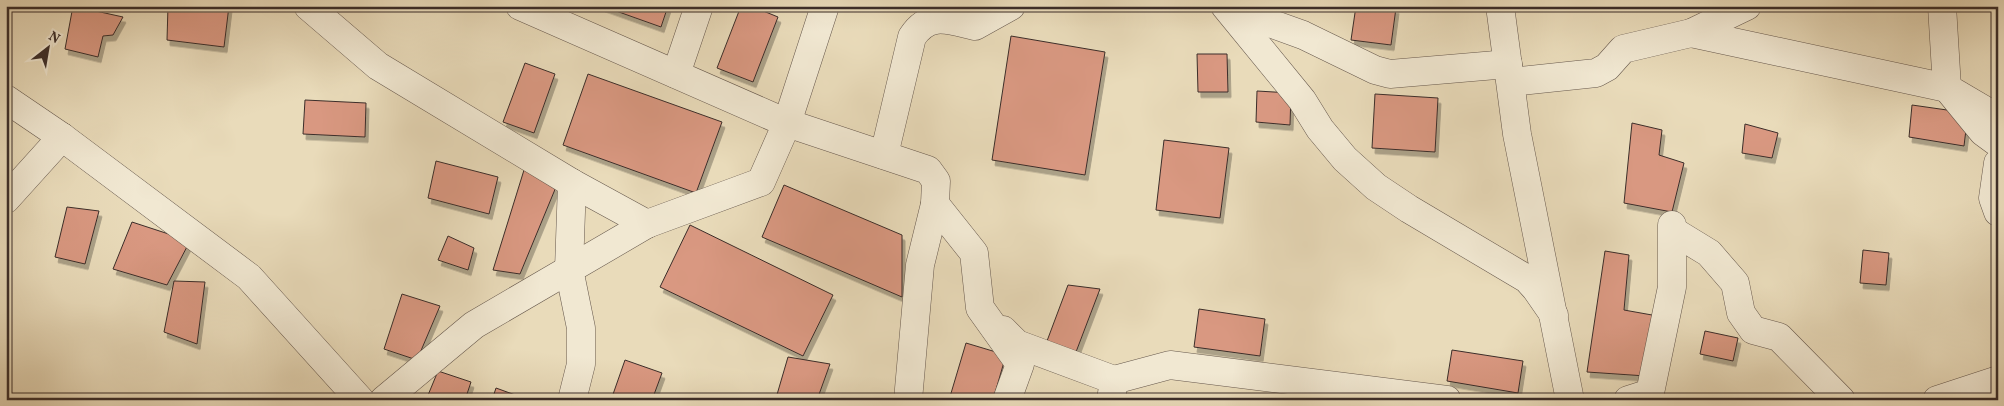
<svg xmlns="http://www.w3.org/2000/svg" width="2004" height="406" font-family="Vollkorn,serif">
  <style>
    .building { fill: #d99881; stroke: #3b2d29; filter: url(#shadow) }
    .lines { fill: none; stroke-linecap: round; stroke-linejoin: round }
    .minor-casing { stroke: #66584d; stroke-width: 29 }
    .minor { stroke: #f1e8d2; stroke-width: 28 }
  </style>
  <defs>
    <filter id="shadow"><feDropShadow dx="3" dy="5.5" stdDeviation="0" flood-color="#0004"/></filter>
  </defs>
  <rect width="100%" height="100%" fill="#e9dbba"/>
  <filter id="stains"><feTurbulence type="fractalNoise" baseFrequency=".004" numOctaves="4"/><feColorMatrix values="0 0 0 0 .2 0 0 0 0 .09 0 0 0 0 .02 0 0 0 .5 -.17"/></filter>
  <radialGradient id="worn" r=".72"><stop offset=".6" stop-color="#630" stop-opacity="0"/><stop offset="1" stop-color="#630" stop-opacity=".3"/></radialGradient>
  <g class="building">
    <polygon points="73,6 123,17 113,35 103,36 98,57 65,49"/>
    <polygon points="168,6 229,6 224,47 167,40"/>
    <polygon points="602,6 668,6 661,27"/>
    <polygon points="741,6 751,6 778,17 753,82 717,68"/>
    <polygon points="1356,6 1396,8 1391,45 1351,40"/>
    <polygon points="1011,36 1105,52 1085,175 992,160"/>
    <polygon points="1197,54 1227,54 1228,92 1198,92"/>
    <polygon points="525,63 555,74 534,133 503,122"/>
    <polygon points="588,74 722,122 696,193 563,145"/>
    <polygon points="1257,91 1291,93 1290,125 1256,122"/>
    <polygon points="1375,94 1438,98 1435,152 1372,148"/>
    <polygon points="305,100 366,103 365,137 303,134"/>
    <polygon points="1912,105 1968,113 1964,146 1909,137"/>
    <polygon points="1632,123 1662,130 1659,155 1684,163 1672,212 1624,203"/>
    <polygon points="1745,124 1778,133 1772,158 1742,153"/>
    <polygon points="1164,140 1229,148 1220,218 1156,210"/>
    <polygon points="436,161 498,177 489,214 428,198"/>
    <polygon points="524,170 556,187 520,274 493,270"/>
    <polygon points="784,185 902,235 902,297 762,237"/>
    <polygon points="67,207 99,211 85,264 55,257"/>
    <polygon points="132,222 190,241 167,285 113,269"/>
    <polygon points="690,225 833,295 803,356 660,287"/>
    <polygon points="448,236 474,248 468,270 438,260"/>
    <polygon points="1863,250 1889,253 1886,285 1860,283"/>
    <polygon points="1605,251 1629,255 1624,310 1652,315 1646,376 1587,372"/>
    <polygon points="174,281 205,282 197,344 164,332"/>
    <polygon points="1068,285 1100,289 1076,352 1047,341"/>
    <polygon points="402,294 440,306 417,360 384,349"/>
    <polygon points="1199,309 1265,319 1260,356 1194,347"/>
    <polygon points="1705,331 1738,338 1733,361 1700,354"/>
    <polygon points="966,343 1006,355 993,400 949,400"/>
    <polygon points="1452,350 1523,361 1518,393 1447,381"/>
    <polygon points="788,357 830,364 817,400 776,398"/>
    <polygon points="625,360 662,373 652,400 611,400"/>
    <polygon points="438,371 471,382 465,400 426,400"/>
    <polygon points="496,388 529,400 492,400"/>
  </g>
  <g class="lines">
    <g class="minor-casing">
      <g id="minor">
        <polyline points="308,6 378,66 572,183 647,224"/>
        <polyline points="520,6 787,123 928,170 936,181 935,204 920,265 908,400"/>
        <polyline points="1225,6 1302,100 1320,129 1345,159 1376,187 1409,209 1527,279 1536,289 1554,315"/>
        <polyline points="1500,6 1517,134 1570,400"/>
        <polyline points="1942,6 1947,88 1983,132 1998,143"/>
        <polyline points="1228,8 1303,35 1375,70 1390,74 1508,64"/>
        <polyline points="1691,33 1947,88 1998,118"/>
        <polyline points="676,74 699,6"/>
        <polyline points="1511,82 1596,73 1607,67 1623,49 1691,33 1747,6"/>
        <polyline points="6,99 62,137 249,277 360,400"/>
        <path d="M 884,155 L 912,37 C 929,11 949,20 975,26 L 1011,6"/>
        <polyline points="1998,163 1993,198 1998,212"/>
        <polyline points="6,199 62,137"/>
        <polyline points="935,204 974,253 980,308 1020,364 1007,400"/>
        <polyline points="1673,231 1709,253 1735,283 1741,313 1753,330 1779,337 1841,400"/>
        <polyline points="1003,330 1017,344 1114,380 1111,400"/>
        <polyline points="1114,380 1170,365 1447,400"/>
        <polyline points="384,400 474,325 647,224 761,182 787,123 825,6"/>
        <polyline points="572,400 581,364 581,328 569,269 572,183"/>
        <polyline points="1628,400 1650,393 1672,287 1672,225"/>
        <polyline points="1937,400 1998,380"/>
      </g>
    </g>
    <use href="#minor" class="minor"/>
  </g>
  <rect width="2004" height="406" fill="none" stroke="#e9dbba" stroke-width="25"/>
  <rect x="8" y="8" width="1989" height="391" fill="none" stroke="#3b2d29" stroke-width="2.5"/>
  <rect x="12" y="12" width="1979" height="381" fill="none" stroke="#3b2d29"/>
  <g transform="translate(48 48) rotate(31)" stroke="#f1e8d2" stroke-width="4" paint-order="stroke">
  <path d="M0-4L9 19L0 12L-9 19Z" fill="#3b2d29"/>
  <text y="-8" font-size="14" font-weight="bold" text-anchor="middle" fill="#3b2d29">N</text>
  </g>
  <rect width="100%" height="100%" filter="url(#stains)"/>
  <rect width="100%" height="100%" fill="url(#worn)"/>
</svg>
